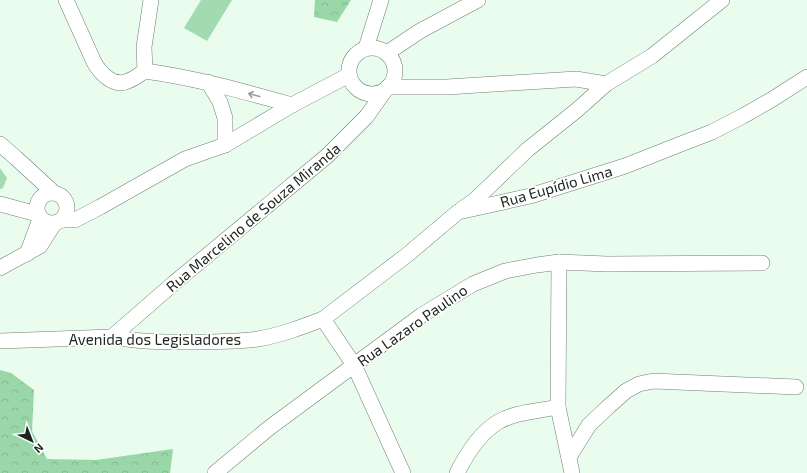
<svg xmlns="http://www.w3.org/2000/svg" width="807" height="473" font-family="'Exo 2',sans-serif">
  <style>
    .forest { fill: url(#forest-crowns) }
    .park { fill: #a3dbb1 }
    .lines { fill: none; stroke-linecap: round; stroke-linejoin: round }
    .minor-casing { stroke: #6f7f72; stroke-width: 16 }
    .minor { stroke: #fff; stroke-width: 15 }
    .oneway { stroke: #999c9a }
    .labels { text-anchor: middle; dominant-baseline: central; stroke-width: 3.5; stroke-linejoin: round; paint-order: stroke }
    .street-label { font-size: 15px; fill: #1d241e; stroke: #fff }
  </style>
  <defs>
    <pattern id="forest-crowns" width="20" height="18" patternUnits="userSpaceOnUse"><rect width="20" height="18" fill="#99d6a8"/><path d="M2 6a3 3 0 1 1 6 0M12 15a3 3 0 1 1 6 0" fill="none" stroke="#83b890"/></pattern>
  </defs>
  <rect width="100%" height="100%" fill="#eafced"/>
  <g class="forest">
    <polygon points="315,0 351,0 337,22 314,17"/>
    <polygon points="0,370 11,373 34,390 32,431 47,459 96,460 173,449 170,473 0,473"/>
  </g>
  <g class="park">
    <polygon points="201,0 232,0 207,41 184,28"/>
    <polygon points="0,168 7,178 3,188 0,189"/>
  </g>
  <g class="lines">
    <g class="minor-casing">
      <g id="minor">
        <path d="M 66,0 L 94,62 C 100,73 114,88 128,81 C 134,79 140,74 145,71 C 196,78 242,91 292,105"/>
        <polyline points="366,48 381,0"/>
        <circle cx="372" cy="71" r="23"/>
        <polyline points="387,53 420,31 478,0"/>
        <polyline points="145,71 144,47 151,0"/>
        <polyline points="208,82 220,102 225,118 225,145"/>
        <polyline points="388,87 447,87 576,79 606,84"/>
        <polyline points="0,144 16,158 54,193"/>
        <circle cx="52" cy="208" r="15"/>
        <polyline points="0,204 37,214"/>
        <polyline points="462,209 475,200 527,150 577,110 606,84 652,56 722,0"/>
        <polyline points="62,220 75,220 100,207 185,159 225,145 292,105 349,75"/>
        <polyline points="27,254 40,219"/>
        <polyline points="559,262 558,407 572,473"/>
        <polyline points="0,268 40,246 54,224"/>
        <polyline points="323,319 407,255 458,212 530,196 625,166 686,142 712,132 743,116 771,100 807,77"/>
        <polyline points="112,337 174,283 327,156 367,116 386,89"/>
        <path d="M 0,341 L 112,337 C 138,342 162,342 188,342 C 212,342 235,342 258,339 C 281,335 302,327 323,319 L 354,365 L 403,473"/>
        <polyline points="569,457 589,425 608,407 626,391 639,384 653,381 796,387"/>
        <polyline points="215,473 269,428 422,315 473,284 505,271 537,265 559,262 607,264 762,263"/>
        <path d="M 457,473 C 466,455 480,433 498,422 C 515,412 539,411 558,407"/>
      </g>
    </g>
    <use href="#minor" class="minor"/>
  </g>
  <defs><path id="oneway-shaft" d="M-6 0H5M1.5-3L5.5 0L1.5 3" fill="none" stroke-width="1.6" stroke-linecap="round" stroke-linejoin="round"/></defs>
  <use class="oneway" href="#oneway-shaft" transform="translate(254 95) rotate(-165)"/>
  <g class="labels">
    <g class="street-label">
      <text transform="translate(556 186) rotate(-16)">Rua Eupídio Lima</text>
      <text transform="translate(253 217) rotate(-40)">Rua Marcelino de Souza Miranda</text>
      <text transform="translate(412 325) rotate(-35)">Rua Lazaro Paulino</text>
      <text x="155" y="339">Avenida dos Legisladores</text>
    </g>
  </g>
  <g transform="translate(32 441) rotate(137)" stroke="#ffffff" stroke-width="3" paint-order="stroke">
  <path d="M0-3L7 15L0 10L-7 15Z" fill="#1d241e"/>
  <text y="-6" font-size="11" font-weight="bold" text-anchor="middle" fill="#1d241e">N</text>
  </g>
</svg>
